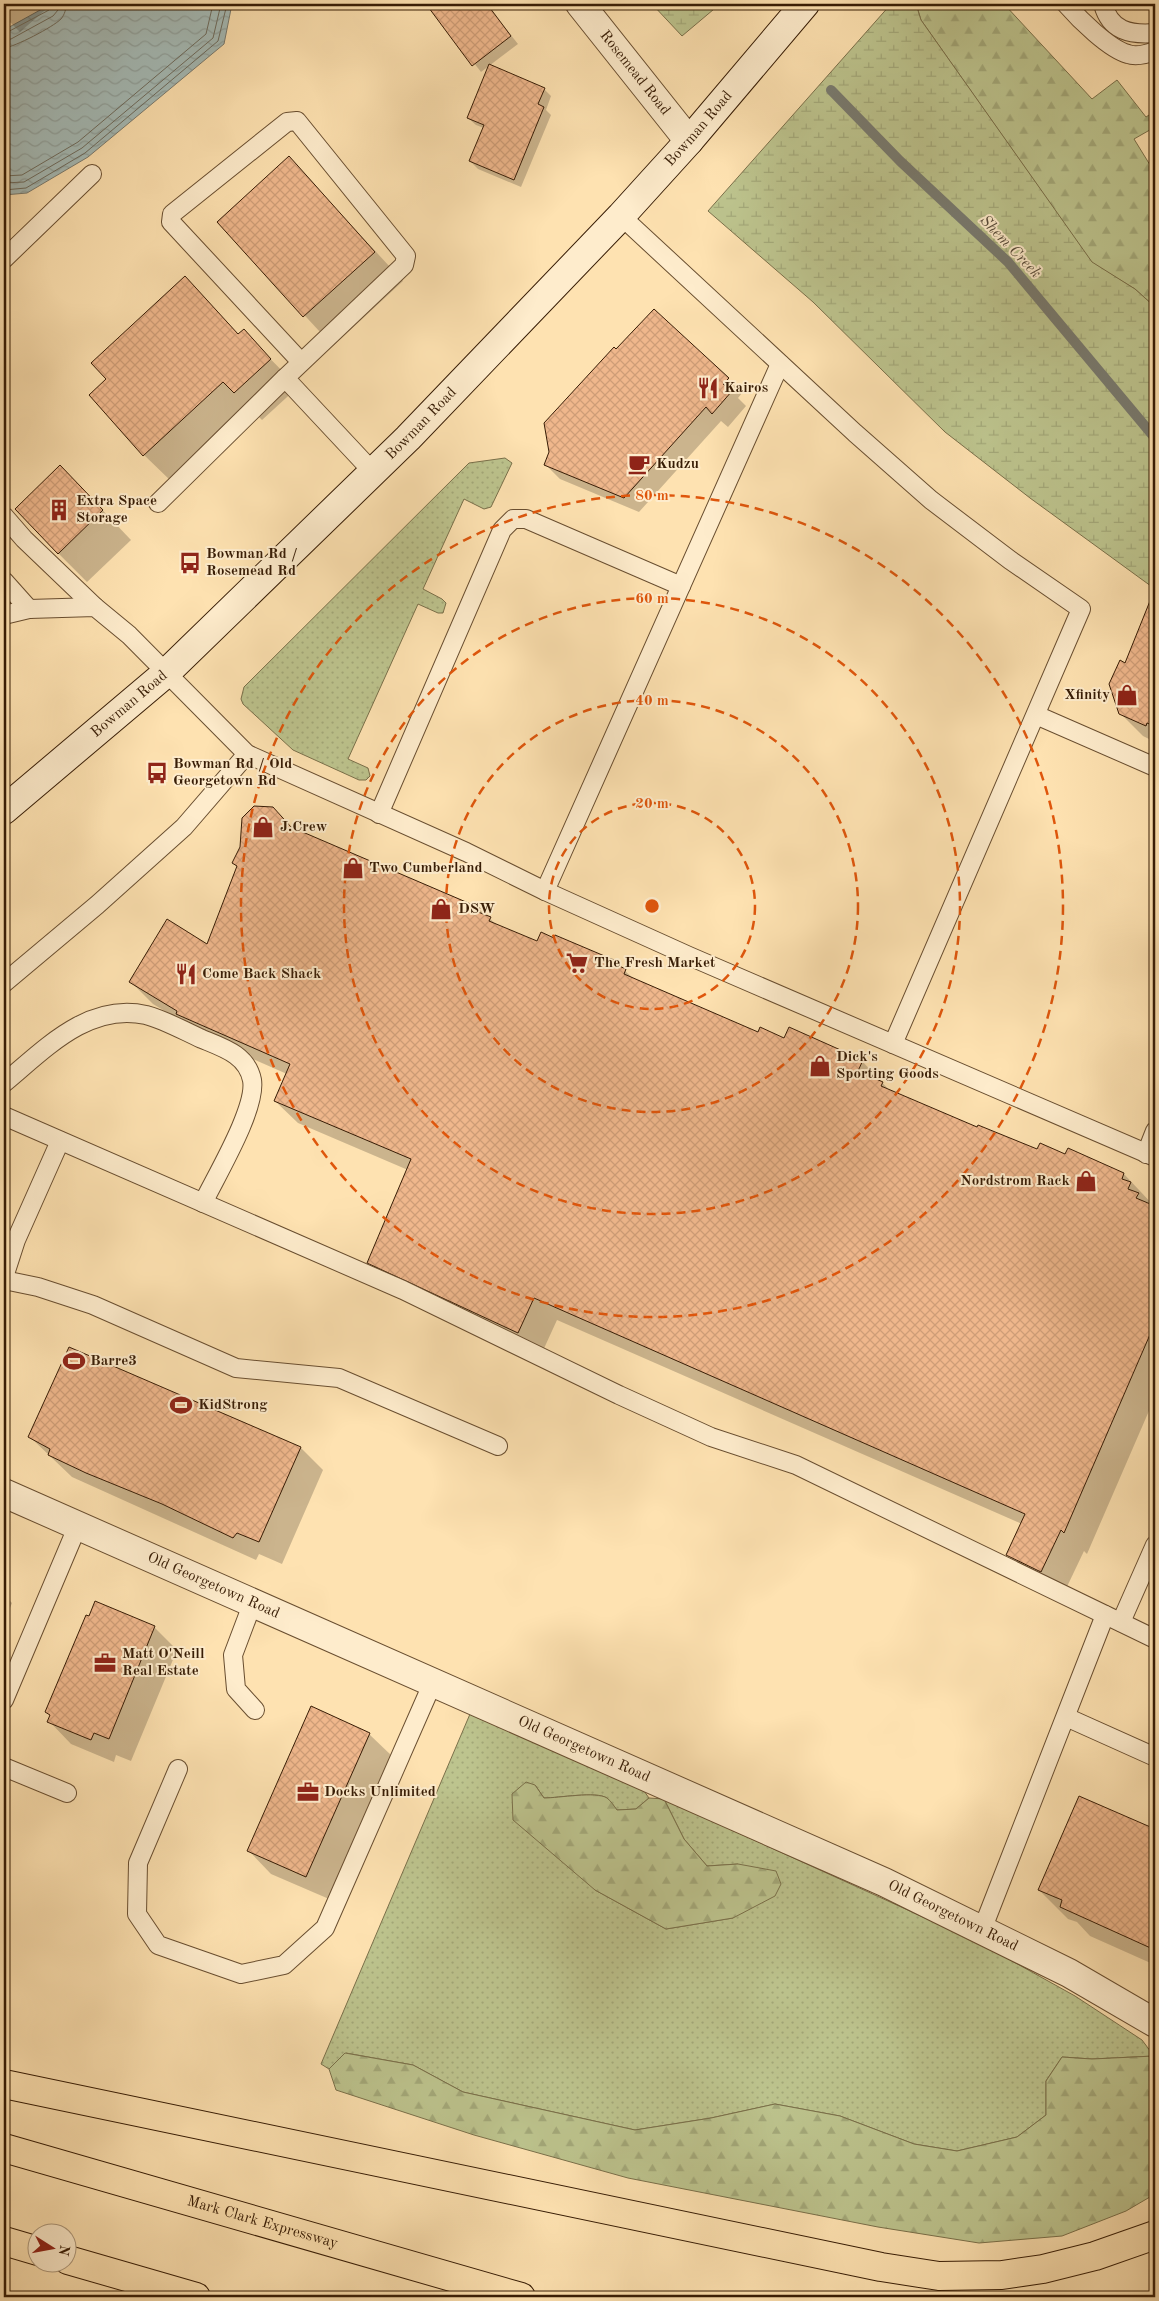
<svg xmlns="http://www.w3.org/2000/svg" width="1159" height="2301" font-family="'Old Standard TT',serif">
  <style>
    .grass { fill: url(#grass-dots); stroke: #7a704a }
    .forest { fill: url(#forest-firs); stroke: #7a704a }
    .wetland { fill: url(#wetland-marsh); stroke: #7a704a }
    .water { fill: url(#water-waves); stroke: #797b70 }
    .shadow { fill: #0003 }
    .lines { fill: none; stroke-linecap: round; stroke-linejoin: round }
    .shore { stroke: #6e6c5e; stroke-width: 1 }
    .stream { stroke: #797b70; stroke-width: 10 }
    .building { fill: url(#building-cross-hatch); stroke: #371c05 }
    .service-casing { stroke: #694e30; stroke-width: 20 }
    .minor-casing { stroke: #694e30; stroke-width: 30 }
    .secondary-casing { stroke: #371c05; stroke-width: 30 }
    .trunk-casing { stroke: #371c05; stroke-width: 30 }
    .motorway-casing { stroke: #371c05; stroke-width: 30 }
    .service { stroke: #feeccc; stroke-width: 18 }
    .minor { stroke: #feeccc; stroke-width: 28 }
    .secondary { stroke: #feeccc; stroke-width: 28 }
    .trunk { stroke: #fee2b1; stroke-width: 28 }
    .motorway { stroke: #fee2b1; stroke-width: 28 }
    .ring { fill: none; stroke: #df560c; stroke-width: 2.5; stroke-dasharray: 9 6 }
    .labels { text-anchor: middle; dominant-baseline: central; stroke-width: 4; stroke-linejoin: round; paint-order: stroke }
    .street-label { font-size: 15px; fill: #371c05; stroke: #feeccc }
    .poi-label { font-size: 15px; font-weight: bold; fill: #371c05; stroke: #feeccc; text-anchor: start }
    .water-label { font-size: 16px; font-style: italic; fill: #584c3a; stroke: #feeccc }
    .centre { fill: #df560c; stroke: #feeccc; stroke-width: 2.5 }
    .ring-label { font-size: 15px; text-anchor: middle; font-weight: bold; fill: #df560c; stroke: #feeccc; stroke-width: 4; stroke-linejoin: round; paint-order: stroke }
  </style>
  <defs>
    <pattern id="grass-dots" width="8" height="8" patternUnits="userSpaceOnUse" patternTransform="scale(1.25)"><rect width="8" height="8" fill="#bdc48e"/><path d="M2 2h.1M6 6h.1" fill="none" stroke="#a3a879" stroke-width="1.8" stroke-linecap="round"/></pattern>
    <pattern id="forest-firs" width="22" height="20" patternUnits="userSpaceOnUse" patternTransform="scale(1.25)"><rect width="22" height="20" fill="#bdc48e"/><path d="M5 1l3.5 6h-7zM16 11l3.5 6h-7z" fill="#a3a879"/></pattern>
    <pattern id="wetland-marsh" width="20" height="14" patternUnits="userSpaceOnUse" patternTransform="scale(1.25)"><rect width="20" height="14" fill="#bdc48e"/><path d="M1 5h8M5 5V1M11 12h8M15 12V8" fill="none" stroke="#a3a879"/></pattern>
    <pattern id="water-waves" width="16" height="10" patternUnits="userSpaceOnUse" patternTransform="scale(1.25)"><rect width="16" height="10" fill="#a5bbb7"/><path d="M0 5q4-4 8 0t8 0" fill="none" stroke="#8fa09c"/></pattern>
    <pattern id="building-cross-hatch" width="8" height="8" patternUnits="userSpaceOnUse" patternTransform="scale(1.25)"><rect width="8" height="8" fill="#efb78c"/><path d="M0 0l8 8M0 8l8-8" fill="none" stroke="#ce9d77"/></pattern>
  </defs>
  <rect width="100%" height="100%" fill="#fee2b1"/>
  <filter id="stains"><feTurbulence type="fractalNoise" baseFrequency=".004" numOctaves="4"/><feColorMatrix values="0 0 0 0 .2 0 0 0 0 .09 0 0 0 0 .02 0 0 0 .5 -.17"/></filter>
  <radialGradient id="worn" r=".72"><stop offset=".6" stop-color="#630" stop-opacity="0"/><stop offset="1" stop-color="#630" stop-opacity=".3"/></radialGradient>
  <g class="grass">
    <polygon points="505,458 512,463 491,507 484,509 464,499 423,589 442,599 446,603 443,613 438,613 418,604 348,759 368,768 370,776 366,780 359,780 293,750 243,704 241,699 244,687 469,463"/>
    <path d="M 470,1714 L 644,1791 L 649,1798 L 636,1809 L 617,1810 C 614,1806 610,1801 607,1798 C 596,1791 559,1798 544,1798 L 535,1785 L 595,1890 L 666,1929 L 733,1918 L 738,1864 L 707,1866 L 684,1839 L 664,1799 L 978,1942 L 1075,1996 L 1142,2040 L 1154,2056 L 1092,2059 L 1062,2057 L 1046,2081 L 1046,2115 L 1017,2137 L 957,2151 L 914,2144 L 840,2116 L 775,2104 L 711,2118 L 635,2130 L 463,2092 L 413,2065 L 346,2053 L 329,2069 L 321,2064 Z"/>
  </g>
  <g class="forest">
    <polygon points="916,4 1004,4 1092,99 1117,80 1146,117 1155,111 1155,127 1134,139 1155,173 1155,307 1135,289 1092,263 921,20"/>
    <path d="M 526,1782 L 535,1785 L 544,1798 C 559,1798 596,1791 607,1798 C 611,1801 614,1806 617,1810 L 636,1809 L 649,1798 L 664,1799 L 684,1839 L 707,1866 L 738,1864 L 776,1871 L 781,1884 L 775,1896 L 733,1918 L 666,1929 L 595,1890 L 513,1820 L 512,1794 Z"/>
    <polygon points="345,2053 413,2065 463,2092 635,2130 711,2118 775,2104 840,2116 914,2144 957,2151 1017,2137 1046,2115 1046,2081 1062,2057 1092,2059 1154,2056 1155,2194 1126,2211 1062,2236 979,2243 878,2227 628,2178 474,2135 336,2090 329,2069"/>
  </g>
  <g class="wetland">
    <polygon points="652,4 720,4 682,36"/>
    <polygon points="891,4 916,4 921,20 1092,262 1135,289 1155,307 1155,589 1030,498 945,432 813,302 708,211"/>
  </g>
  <polygon class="water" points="51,4 232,4 224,44 88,157 27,193 4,195 4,30"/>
  <g class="shadow">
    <polygon points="4,4 52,4 20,32 9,21 4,26"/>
    <polygon points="55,4 64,4 59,8"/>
    <polygon points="428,4 486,4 518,44 481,72"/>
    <polygon points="544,89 551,96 546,110 551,115 521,187 478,169 470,161 484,128 476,125 468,118"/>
    <polygon points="289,158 403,281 333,346 218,222"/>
    <polygon points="185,278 239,335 243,331 298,387 262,420 251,409 172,482 144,455 108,379"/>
    <polygon points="728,379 742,393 738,398 746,406 728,427 721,421 639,512 560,479 545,464"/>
    <polygon points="89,496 131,540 87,582 58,553"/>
    <polygon points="1146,615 1155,619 1155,742 1143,736 1120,713 1126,665"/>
    <polygon points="272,808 293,829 479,909 498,926 537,942 555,940 556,937 614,961 635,980 758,1034 862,1061 891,1092 977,1129 1038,1151 1066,1156 1069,1149 1124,1174 1155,1207 1155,1397 1087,1554 1084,1551 1064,1593 1030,1577 1008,1555 1022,1524 557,1320 541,1355 391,1285 368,1262 408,1170 298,1123 275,1101 287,1074 200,1036 190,1026 153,1004 131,982 208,945 238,868 233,863"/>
    <polygon points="70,1348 301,1448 323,1470 282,1564 259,1554 256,1560 72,1477 30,1437"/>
    <polygon points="4,1595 12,1603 4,1623"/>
    <polygon points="154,1627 177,1650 131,1761 116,1755 114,1762 71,1744 49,1721 50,1716 46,1712"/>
    <polygon points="369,1734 392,1756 329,1899 271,1874 249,1851"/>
    <polygon points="1080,1797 1155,1831 1155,1965 1090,1936 1077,1922 1068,1919 1039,1890"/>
  </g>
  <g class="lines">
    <g class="shore">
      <polyline points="4,34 49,10 52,4"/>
      <polyline points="4,40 11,39 53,16 58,10 59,4"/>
      <path d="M 4,48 C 15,47 53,27 61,19 C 65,14 66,9 66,4"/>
      <polyline points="4,176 22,175 78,142 206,34 213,4"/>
      <polyline points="4,183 24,182 82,148 213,38 221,4"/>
      <polyline points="4,190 26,188 85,153 218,41 227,4"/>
    </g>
    <polyline class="stream" points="831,90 900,161 1008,262 1155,438"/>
  </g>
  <g class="building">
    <polygon points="426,4 487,4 511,36 472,66"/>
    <polygon points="489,64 545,88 538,104 544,107 514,180 469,161 484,125 467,118"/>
    <polygon points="289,156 375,252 303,317 217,222"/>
    <polygon points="185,276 238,334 244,329 271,359 234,393 223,382 143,456 89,395 106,379 91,363"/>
    <polygon points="654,309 729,378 723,384 732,391 712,414 706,407 624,498 544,465 549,452 544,423 614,347 616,349"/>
    <polygon points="60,465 103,510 58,554 15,509"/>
    <polygon points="1154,591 1155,591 1155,726 1147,723 1146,726 1119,714 1109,684 1120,660 1125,663"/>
    <polygon points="254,806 273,807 291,827 480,908 478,912 491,917 489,921 537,941 541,932 554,938 555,935 614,960 612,963 626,969 624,974 758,1032 760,1027 784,1038 789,1027 863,1060 858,1071 883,1082 881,1086 977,1127 978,1125 1037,1149 1040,1143 1065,1154 1068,1148 1124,1173 1122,1179 1131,1182 1128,1189 1139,1193 1136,1198 1155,1206 1155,1323 1064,1533 1061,1530 1041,1572 1006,1555 1025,1514 534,1298 518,1333 367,1263 411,1159 274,1101 290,1064 176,1014 177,1011 129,982 167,919 207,944 237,866 232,863 240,847 242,818"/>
    <polygon points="69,1347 301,1447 259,1542 237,1533 233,1538 162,1504 86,1473 48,1455 50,1449 28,1437"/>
    <polygon points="95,1601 155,1626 109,1739 94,1733 91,1740 47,1722 50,1715 45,1712 86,1615 89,1616"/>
    <polygon points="311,1706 370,1733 306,1877 247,1851"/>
    <polygon points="1079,1796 1155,1829 1155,1950 1060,1907 1062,1900 1038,1890"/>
  </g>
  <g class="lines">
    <g class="service-casing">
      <g id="service">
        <path d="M 1066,4 C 1079,19 1109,49 1128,54 C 1136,57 1147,54 1155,51"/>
        <path d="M 1103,4 C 1110,31 1130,35 1155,33"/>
        <polyline points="621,216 855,433 931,500 1010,560 1081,609 893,1044"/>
        <polyline points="4,259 92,174"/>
        <polyline points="301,362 171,222 172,214 287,122 297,121 406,256 404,265 285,378 372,471"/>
        <polyline points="158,503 285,378"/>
        <polyline points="4,516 24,539 95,607"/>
        <polyline points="4,581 29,609"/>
        <polyline points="4,615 29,609 95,607 129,635 247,754 466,852 545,891 689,956 1155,1157"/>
        <polyline points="1036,715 1155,767"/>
        <polyline points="379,814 502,530 513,519 526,519 681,586"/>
        <polyline points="545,891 780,364"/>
        <polyline points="4,983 97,905 184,827 247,754"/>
        <path d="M 4,1083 C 44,1050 88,1002 146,1015 C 165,1020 184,1031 202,1039 C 224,1048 247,1055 252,1080 C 257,1108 216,1176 203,1203"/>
        <polyline points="4,1116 403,1290 619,1395 711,1437 796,1465 1155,1639"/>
        <polyline points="1146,1154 1155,1131"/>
        <polyline points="4,1277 16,1240 60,1141"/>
        <polyline points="4,1280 38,1287 93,1305 236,1368 339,1378 498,1446"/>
        <polyline points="253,1602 233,1655 236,1689 255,1710"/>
        <polyline points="1121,1622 1155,1545"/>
        <polyline points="4,1700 78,1525"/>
        <polyline points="1066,1717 1155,1757"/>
        <polyline points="4,1767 67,1793"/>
        <polyline points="178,1769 138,1863 137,1914 158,1945 241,1974 284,1965 325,1928 433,1682"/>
        <polyline points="982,1930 1105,1615"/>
      </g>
    </g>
    <g class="minor-casing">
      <g id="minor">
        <path id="s1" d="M 580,4 L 689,141"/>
        <path id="s2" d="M 4,1493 L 884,1882 L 1069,1973 L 1155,2023"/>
      </g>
    </g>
    <g class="secondary-casing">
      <g id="secondary">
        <path id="s3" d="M 4,810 L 165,674 L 408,438 L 621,216 L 689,141 L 805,4"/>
      </g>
    </g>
    <g class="trunk-casing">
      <polyline id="trunk" points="4,2084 881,2267 939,2276 1002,2275 1043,2269 1095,2256 1155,2235"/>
    </g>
    <g class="motorway-casing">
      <g id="motorway">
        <path id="s4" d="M 4,2148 L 521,2297"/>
        <polyline points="4,2241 38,2251"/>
        <polyline points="68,2260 196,2297"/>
      </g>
    </g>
    <use href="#service" class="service"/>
    <use href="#minor" class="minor"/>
    <use href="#secondary" class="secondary"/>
    <use href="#trunk" class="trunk"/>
    <use href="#motorway" class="motorway"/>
  </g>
  <g class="ring">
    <circle cx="652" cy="906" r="103"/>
    <circle cx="652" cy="906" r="206"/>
    <circle cx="652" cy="906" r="308"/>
    <circle cx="652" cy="906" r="411"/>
  </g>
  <defs>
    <g id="restaurant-bare" transform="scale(1.725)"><path d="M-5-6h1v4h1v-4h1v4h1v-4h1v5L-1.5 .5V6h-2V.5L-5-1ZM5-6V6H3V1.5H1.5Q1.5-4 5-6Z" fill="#8f2418" stroke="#feeccc" stroke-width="2.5" paint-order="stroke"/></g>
    <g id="cafe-bare" transform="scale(1.725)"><path d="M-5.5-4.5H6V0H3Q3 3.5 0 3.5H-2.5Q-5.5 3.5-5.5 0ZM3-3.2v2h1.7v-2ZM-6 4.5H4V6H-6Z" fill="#8f2418" stroke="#feeccc" stroke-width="2.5" paint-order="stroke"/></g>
    <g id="building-bare" transform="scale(1.725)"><path d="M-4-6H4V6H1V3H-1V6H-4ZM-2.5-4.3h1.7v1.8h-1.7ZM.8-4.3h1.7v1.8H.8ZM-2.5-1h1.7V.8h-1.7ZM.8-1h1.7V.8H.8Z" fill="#8f2418" stroke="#feeccc" stroke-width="2.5" paint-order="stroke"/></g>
    <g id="bus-bare" transform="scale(1.725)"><path d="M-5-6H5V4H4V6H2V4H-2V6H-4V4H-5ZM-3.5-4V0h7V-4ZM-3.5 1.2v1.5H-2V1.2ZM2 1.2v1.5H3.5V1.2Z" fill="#8f2418" stroke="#feeccc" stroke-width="2.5" paint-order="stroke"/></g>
    <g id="shop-bare" transform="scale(1.725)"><path d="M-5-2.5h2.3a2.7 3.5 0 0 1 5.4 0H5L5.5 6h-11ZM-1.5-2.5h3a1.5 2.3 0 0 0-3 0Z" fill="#8f2418" stroke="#feeccc" stroke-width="2.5" paint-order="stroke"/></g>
    <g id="supermarket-bare" transform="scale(1.725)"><path d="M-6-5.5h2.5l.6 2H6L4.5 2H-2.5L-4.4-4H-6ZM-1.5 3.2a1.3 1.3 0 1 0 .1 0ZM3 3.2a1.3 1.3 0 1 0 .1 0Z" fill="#8f2418" stroke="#feeccc" stroke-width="2.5" paint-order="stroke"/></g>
    <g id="stadium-bare" transform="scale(1.725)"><path d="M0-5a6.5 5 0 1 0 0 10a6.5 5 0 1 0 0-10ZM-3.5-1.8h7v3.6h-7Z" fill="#8f2418" stroke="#feeccc" stroke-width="2.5" paint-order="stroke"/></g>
    <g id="office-bare" transform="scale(1.725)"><path d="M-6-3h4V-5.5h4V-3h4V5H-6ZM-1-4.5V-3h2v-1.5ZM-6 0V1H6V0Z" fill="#8f2418" stroke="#feeccc" stroke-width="2.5" paint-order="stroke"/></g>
  </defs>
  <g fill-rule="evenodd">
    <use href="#restaurant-bare" x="708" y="388"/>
    <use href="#cafe-bare" x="639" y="464"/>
    <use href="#building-bare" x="59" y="510"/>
    <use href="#bus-bare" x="190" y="563"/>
    <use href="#shop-bare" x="1127" y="695"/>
    <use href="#bus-bare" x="157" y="773"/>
    <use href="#shop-bare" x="263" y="827"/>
    <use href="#shop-bare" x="353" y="868"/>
    <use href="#shop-bare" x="441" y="909"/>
    <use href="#supermarket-bare" x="577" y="963"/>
    <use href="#restaurant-bare" x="186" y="974"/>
    <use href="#shop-bare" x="820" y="1066"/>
    <use href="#shop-bare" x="1086" y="1181"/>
    <use href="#stadium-bare" x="74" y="1361"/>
    <use href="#stadium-bare" x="181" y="1405"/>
    <use href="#office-bare" x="105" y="1663"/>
    <use href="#office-bare" x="308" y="1792"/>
  </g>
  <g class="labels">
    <g class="street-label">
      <text stroke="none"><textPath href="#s1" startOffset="88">Rosemead Road</textPath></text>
      <text stroke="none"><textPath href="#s3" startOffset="974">Bowman Road</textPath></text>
      <text stroke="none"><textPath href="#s3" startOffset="569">Bowman Road</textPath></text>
      <text stroke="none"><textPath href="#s3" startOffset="164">Bowman Road</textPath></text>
      <text stroke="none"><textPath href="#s2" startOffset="229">Old Georgetown Road</textPath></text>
      <text stroke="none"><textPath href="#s2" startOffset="634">Old Georgetown Road</textPath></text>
      <text stroke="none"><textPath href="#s2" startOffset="1039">Old Georgetown Road</textPath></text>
      <text stroke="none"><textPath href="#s4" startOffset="269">Mark Clark Expressway</textPath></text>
    </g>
    <g class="poi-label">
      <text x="724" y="388">Kairos</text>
      <text x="656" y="464">Kudzu</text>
      <text x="76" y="501">Extra Space<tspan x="76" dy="17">Storage</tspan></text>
      <text x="206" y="554">Bowman Rd /<tspan x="206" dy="17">Rosemead Rd</tspan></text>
      <text x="1110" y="695" text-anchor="end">Xfinity</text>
      <text x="173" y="764">Bowman Rd / Old<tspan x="173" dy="17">Georgetown Rd</tspan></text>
      <text x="280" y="827">J.Crew</text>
      <text x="369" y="868">Two Cumberland</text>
      <text x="458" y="909">DSW</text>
      <text x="594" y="963">The Fresh Market</text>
      <text x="202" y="974">Come Back Shack</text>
      <text x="836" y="1057">Dick's<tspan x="836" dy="17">Sporting Goods</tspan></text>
      <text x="1070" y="1181" text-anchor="end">Nordstrom Rack</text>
      <text x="90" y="1361">Barre3</text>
      <text x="198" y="1405">KidStrong</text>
      <text x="122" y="1654">Matt O'Neill<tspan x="122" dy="17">Real Estate</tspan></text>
      <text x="324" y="1792">Docks Unlimited</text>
    </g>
    <g class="water-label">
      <text transform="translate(1010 247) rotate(46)">Shem Creek</text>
    </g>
  </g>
  <circle cx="652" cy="906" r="8" class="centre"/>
  <g class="ring-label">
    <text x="652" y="500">80 m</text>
    <text x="652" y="603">60 m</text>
    <text x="652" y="705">40 m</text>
    <text x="652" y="808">20 m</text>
  </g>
  <rect width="1159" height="2301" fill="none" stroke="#fee2b1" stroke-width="20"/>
  <rect x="5" y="5" width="1149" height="2291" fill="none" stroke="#371c05" stroke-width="2.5"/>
  <rect x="10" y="10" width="1139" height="2281" fill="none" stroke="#371c05"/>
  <g transform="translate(52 2248) rotate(101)"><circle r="24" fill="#feeccc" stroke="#ae997c"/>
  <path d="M0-4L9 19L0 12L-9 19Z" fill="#8f2418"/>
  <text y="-8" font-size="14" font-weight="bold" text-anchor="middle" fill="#371c05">N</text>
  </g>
  <rect width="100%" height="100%" filter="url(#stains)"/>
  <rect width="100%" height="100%" fill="url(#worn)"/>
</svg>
